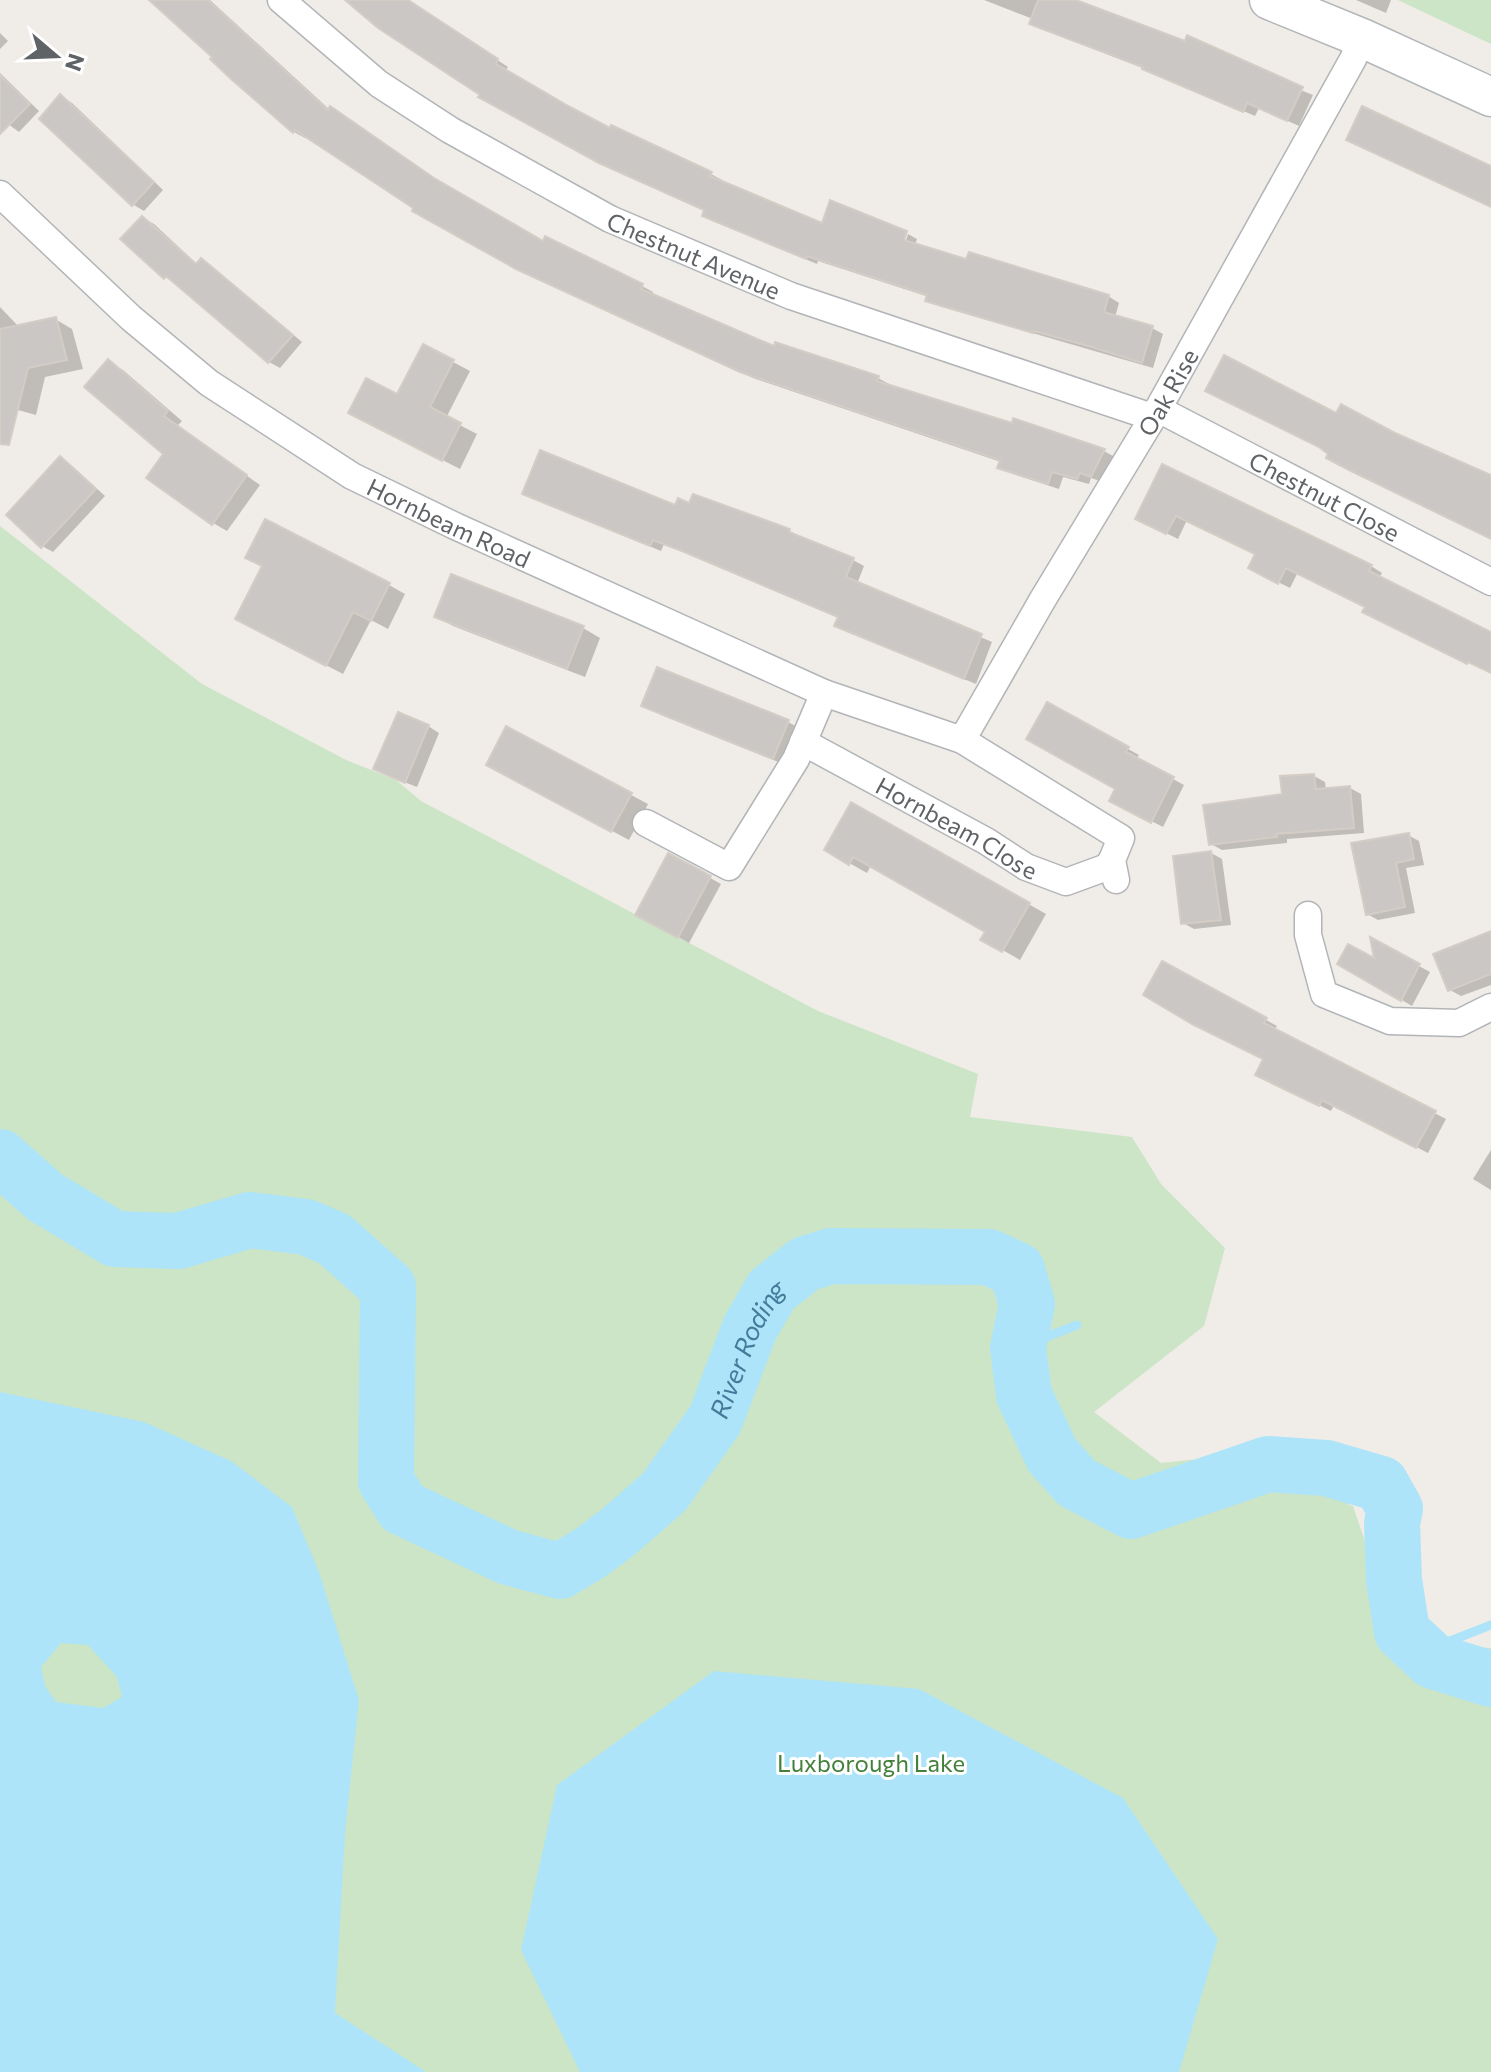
<svg xmlns="http://www.w3.org/2000/svg" width="1491" height="2072" font-family="Commissioner,sans-serif">
  <style>
    .green { fill: #cbe5c6 }
    .water { fill: #aee4f9; fill-rule: evenodd }
    .shadow { fill: #0003 }
    .lines { fill: none; stroke-linecap: round; stroke-linejoin: round }
    .stream { stroke: #aee4f9; stroke-width: 9 }
    .river { stroke: #aee4f9; stroke-width: 56 }
    .building { fill: #cbc7c4; stroke: #d4cdc6; stroke-width: 2 }
    .street-casing { stroke: #b2b5b8; stroke-width: 29 }
    .secondary-casing { stroke: #b3b7ba; stroke-width: 41 }
    .street { stroke: #fff; stroke-width: 26 }
    .secondary { stroke: #fff; stroke-width: 38 }
    .labels { text-anchor: middle; dominant-baseline: central; stroke-width: 6; stroke-linejoin: round; paint-order: stroke }
    .street-label { font-size: 24px; fill: #5f6366; stroke: #fff }
    .park-label { font-size: 24px; fill: #43813b; stroke: #fff }
    .water-label { font-size: 26px; font-style: italic; fill: #447b9a; stroke: #fff }
  </style>
  <rect width="100%" height="100%" fill="#f0ece7"/>
  <g class="green">
    <polygon points="1398,0 1491,0 1491,44"/>
    <polygon points="0,526 202,684 346,760 396,780 421,801 818,1011 978,1074 970,1117 1132,1137 1161,1184 1225,1248 1204,1326 1094,1412 1161,1463 1332,1445 1349,1505 1353,1506 1372,1562 1379,1593 1430,1645 1491,1648 1491,2072 0,2072"/>
  </g>
  <g class="water">
    <path d="M 0,1392 L 144,1422 L 231,1461 L 292,1507 L 319,1572 L 359,1700 L 345,1833 L 335,2013 L 426,2072 L 0,2072 ZM 61,1643 L 88,1645 L 117,1677 L 122,1697 L 103,1708 L 56,1702 L 45,1686 L 41,1667 Z"/>
    <polygon points="714,1671 919,1689 1123,1798 1218,1939 1179,2072 580,2072 521,1950 557,1785"/>
  </g>
  <g class="shadow">
    <polygon points="153,0 210,0 330,110 445,187 544,244 642,286 653,292 651,296 775,348 878,378 889,384 888,387 1104,451 1115,457 1103,482 1091,478 1089,484 1063,477 1059,489 1010,473 1000,467 1001,462 753,378 529,274 416,207 307,136 305,138 294,132 233,78 215,57"/>
    <polygon points="348,0 407,0 508,67 505,71 611,131 711,174 722,180 720,183 823,226 903,250 908,234 917,239 915,245 967,262 1108,296 1119,303 1115,317 1152,328 1163,334 1153,368 939,306 928,300 929,297 818,261 817,264 715,221 706,211 482,94"/>
    <polygon points="984,0 1071,0 1313,95 1299,126 1259,108 1255,116 1145,69 1042,29 1033,19"/>
    <polygon points="1356,0 1391,0 1386,13"/>
    <polygon points="0,33 8,41 0,49"/>
    <polygon points="0,73 39,111 19,132 0,118"/>
    <polygon points="61,97 72,103 163,190 144,211 134,205 41,119"/>
    <polygon points="143,218 154,224 198,265 201,260 212,267 302,342 280,368 269,362 176,283 165,277"/>
    <polygon points="0,307 19,327 55,319 72,329 83,369 45,377 36,415 0,405"/>
    <polygon points="108,362 123,370 182,421 177,426 260,485 227,531 213,523"/>
    <polygon points="453,362 470,371 446,418 477,434 460,469 368,422 398,397"/>
    <polygon points="60,458 71,465 105,496 53,552 42,546"/>
    <polygon points="1163,467 1371,566 1382,573 1379,578 1491,633 1491,672 1298,572 1290,588 1262,574 1257,554 1187,520 1178,539 1148,524"/>
    <polygon points="694,497 789,531 853,560 864,566 857,584 992,642 976,684 847,631 839,618 664,544 661,551 536,499 676,507 691,505"/>
    <polygon points="389,585 405,594 388,629 371,620 343,674 255,628"/>
    <polygon points="437,616 583,628 600,638 585,677 453,626"/>
    <polygon points="644,705 788,722 805,731 791,767 661,715"/>
    <polygon points="1048,705 1139,755 1136,759 1184,785 1163,827 1122,806 1117,788"/>
    <polygon points="428,726 439,733 417,787 386,775"/>
    <polygon points="507,729 648,804 629,840 505,774"/>
    <polygon points="1314,776 1325,782 1326,790 1350,788 1361,794 1364,833 1287,839 1287,843 1222,850 1211,844"/>
    <polygon points="852,804 1046,914 1020,960 983,939 988,931 871,865 867,873 826,850"/>
    <polygon points="1408,835 1419,841 1424,865 1406,868 1415,913 1378,920 1367,914"/>
    <polygon points="1211,853 1222,859 1231,925 1194,929 1183,923"/>
    <polygon points="669,855 721,884 689,943 638,914"/>
    <polygon points="1491,931 1491,985 1461,996 1450,990"/>
    <polygon points="1373,941 1430,972 1412,1006 1339,963 1377,962"/>
    <polygon points="1163,964 1277,1026 1274,1030 1446,1119 1428,1153 1334,1105 1331,1111 1269,1080 1266,1059"/>
    <polygon points="1491,1150 1491,1190 1473,1179"/>
  </g>
  <g class="lines">
    <g class="stream">
      <polyline points="1018,1348 1077,1325"/>
      <polyline points="1422,1652 1491,1625"/>
    </g>
    <path class="river" id="s1" d="M 0,1157 L 45,1197 L 115,1239 L 178,1241 L 250,1220 L 306,1227 L 334,1239 L 388,1287 L 386,1481 L 403,1508 L 508,1557 L 560,1571 L 590,1553 L 617,1533 L 664,1492 L 715,1420 L 750,1328 L 772,1290 L 805,1264 L 831,1256 L 989,1257 L 1017,1270 L 1027,1304 L 1018,1348 L 1024,1395 L 1052,1455 L 1077,1483 L 1131,1511 L 1268,1464 L 1326,1468 L 1381,1484 L 1395,1509 L 1392,1523 L 1394,1580 L 1402,1632 L 1433,1661 L 1491,1679"/>
  </g>
  <g class="building">
    <polygon points="149,0 208,0 328,110 330,106 434,178 543,241 545,236 643,284 641,289 774,346 775,342 879,376 877,381 1012,423 1013,418 1105,449 1091,477 1080,473 1077,479 1052,472 1048,484 997,468 1000,460 740,372 516,269 412,211 413,208 295,130 293,133 231,79 210,59 212,57"/>
    <polygon points="345,0 408,0 498,59 496,64 570,107 610,128 611,125 712,172 710,176 822,223 830,200 907,231 904,240 966,259 969,252 1109,295 1104,312 1153,326 1142,363 1092,347 1034,331 1033,333 925,301 927,295 807,256 806,259 702,216 704,210 599,163 478,97 480,95 378,28"/>
    <polygon points="1038,0 1076,0 1185,41 1187,35 1303,87 1287,121 1247,103 1243,112 1142,69 1143,67 1029,24"/>
    <polygon points="0,75 30,104 0,134"/>
    <polygon points="60,94 154,182 132,206 39,119"/>
    <polygon points="1362,106 1491,166 1491,207 1346,140"/>
    <polygon points="142,216 196,264 201,258 293,335 268,363 166,276 164,279 120,239"/>
    <polygon points="56,317 67,360 28,368 9,445 0,444 0,329"/>
    <polygon points="423,344 454,360 430,407 461,423 442,461 348,413 366,378 397,394"/>
    <polygon points="1224,355 1336,413 1341,404 1395,433 1491,475 1491,539 1349,470 1326,458 1328,454 1319,447 1205,391"/>
    <polygon points="108,359 168,411 164,416 247,475 212,525 146,478 163,454 84,387"/>
    <polygon points="540,450 675,505 678,498 689,503 693,494 790,529 789,532 854,558 846,577 982,634 964,679 834,626 838,617 682,551 653,540 650,546 522,494"/>
    <polygon points="60,456 96,489 41,548 6,515"/>
    <polygon points="1162,464 1372,565 1369,571 1491,632 1491,673 1468,662 1467,664 1362,612 1365,607 1286,568 1278,584 1248,568 1255,554 1176,516 1166,534 1135,519"/>
    <polygon points="265,519 390,583 371,621 353,612 326,666 235,619 262,566 245,558"/>
    <polygon points="451,574 584,626 567,669 434,617"/>
    <polygon points="657,667 789,720 773,759 641,706"/>
    <polygon points="1047,702 1129,747 1126,752 1174,777 1151,823 1109,801 1115,789 1026,739"/>
    <polygon points="398,712 429,725 405,783 373,769"/>
    <polygon points="506,726 632,793 611,832 486,765"/>
    <polygon points="1314,774 1316,789 1350,786 1354,828 1276,834 1277,837 1209,845 1203,805 1282,794 1280,776"/>
    <polygon points="851,802 1030,903 1002,952 980,940 985,932 853,857 849,865 824,850"/>
    <polygon points="1409,833 1414,859 1396,863 1405,907 1366,915 1351,843"/>
    <polygon points="1211,851 1221,920 1181,924 1173,856"/>
    <polygon points="668,853 711,876 678,938 635,915"/>
    <polygon points="1491,931 1491,974 1448,991 1433,954"/>
    <polygon points="1370,937 1420,964 1401,1001 1337,964 1348,944 1374,958"/>
    <polygon points="1162,961 1267,1018 1264,1023 1436,1111 1416,1148 1322,1100 1319,1106 1255,1075 1263,1059 1192,1024 1143,995"/>
  </g>
  <g class="lines">
    <g class="street-casing">
      <g id="street">
        <path id="s2" d="M 281,0 L 379,84 L 450,130 L 610,219 L 791,296 L 1152,417"/>
        <path id="s3" d="M 0,194 L 131,318 L 209,383 L 352,476 L 455,526 L 824,693 L 962,740 L 1121,838 L 1112,860 L 1116,880"/>
        <path id="s4" d="M 1158,409 L 1491,582"/>
        <path id="s5" d="M 962,740 L 1043,599 L 1158,409 L 1353,59 L 1362,38"/>
        <path id="s6" d="M 803,742 L 986,841 L 1026,867 L 1066,882 L 1107,867 L 1112,860"/>
        <polyline points="646,823 729,867 796,759 824,693"/>
        <polyline points="1308,915 1308,935 1324,994 1390,1021 1459,1023 1491,1007"/>
      </g>
    </g>
    <g class="secondary-casing">
      <polyline id="secondary" points="1269,0 1362,38 1491,97"/>
    </g>
    <use href="#street" class="street"/>
    <use href="#secondary" class="secondary"/>
  </g>
  <g class="labels">
    <g class="street-label">
      <text stroke="none"><textPath href="#s2" startOffset="488">Chestnut Avenue</textPath></text>
      <text stroke="none"><textPath href="#s5" startOffset="404">Oak Rise</textPath></text>
      <text stroke="none"><textPath href="#s4" startOffset="188">Chestnut Close</textPath></text>
      <text stroke="none"><textPath href="#s3" startOffset="560">Hornbeam Road</textPath></text>
      <text stroke="none"><textPath href="#s6" startOffset="176">Hornbeam Close</textPath></text>
    </g>
    <g class="park-label">
      <text x="871" y="1762">Luxborough Lake</text>
    </g>
    <g class="water-label">
      <text stroke="none"><textPath href="#s1" startOffset="1132">River Roding</textPath></text>
    </g>
  </g>
  <g transform="translate(56 56) rotate(109)" stroke="#ffffff" stroke-width="6" paint-order="stroke">
  <path d="M0-6L14 30L0 20L-14 30Z" fill="#5f6366"/>
  <text y="-12" font-size="22" font-weight="bold" text-anchor="middle" fill="#5f6366">N</text>
  </g>
</svg>
